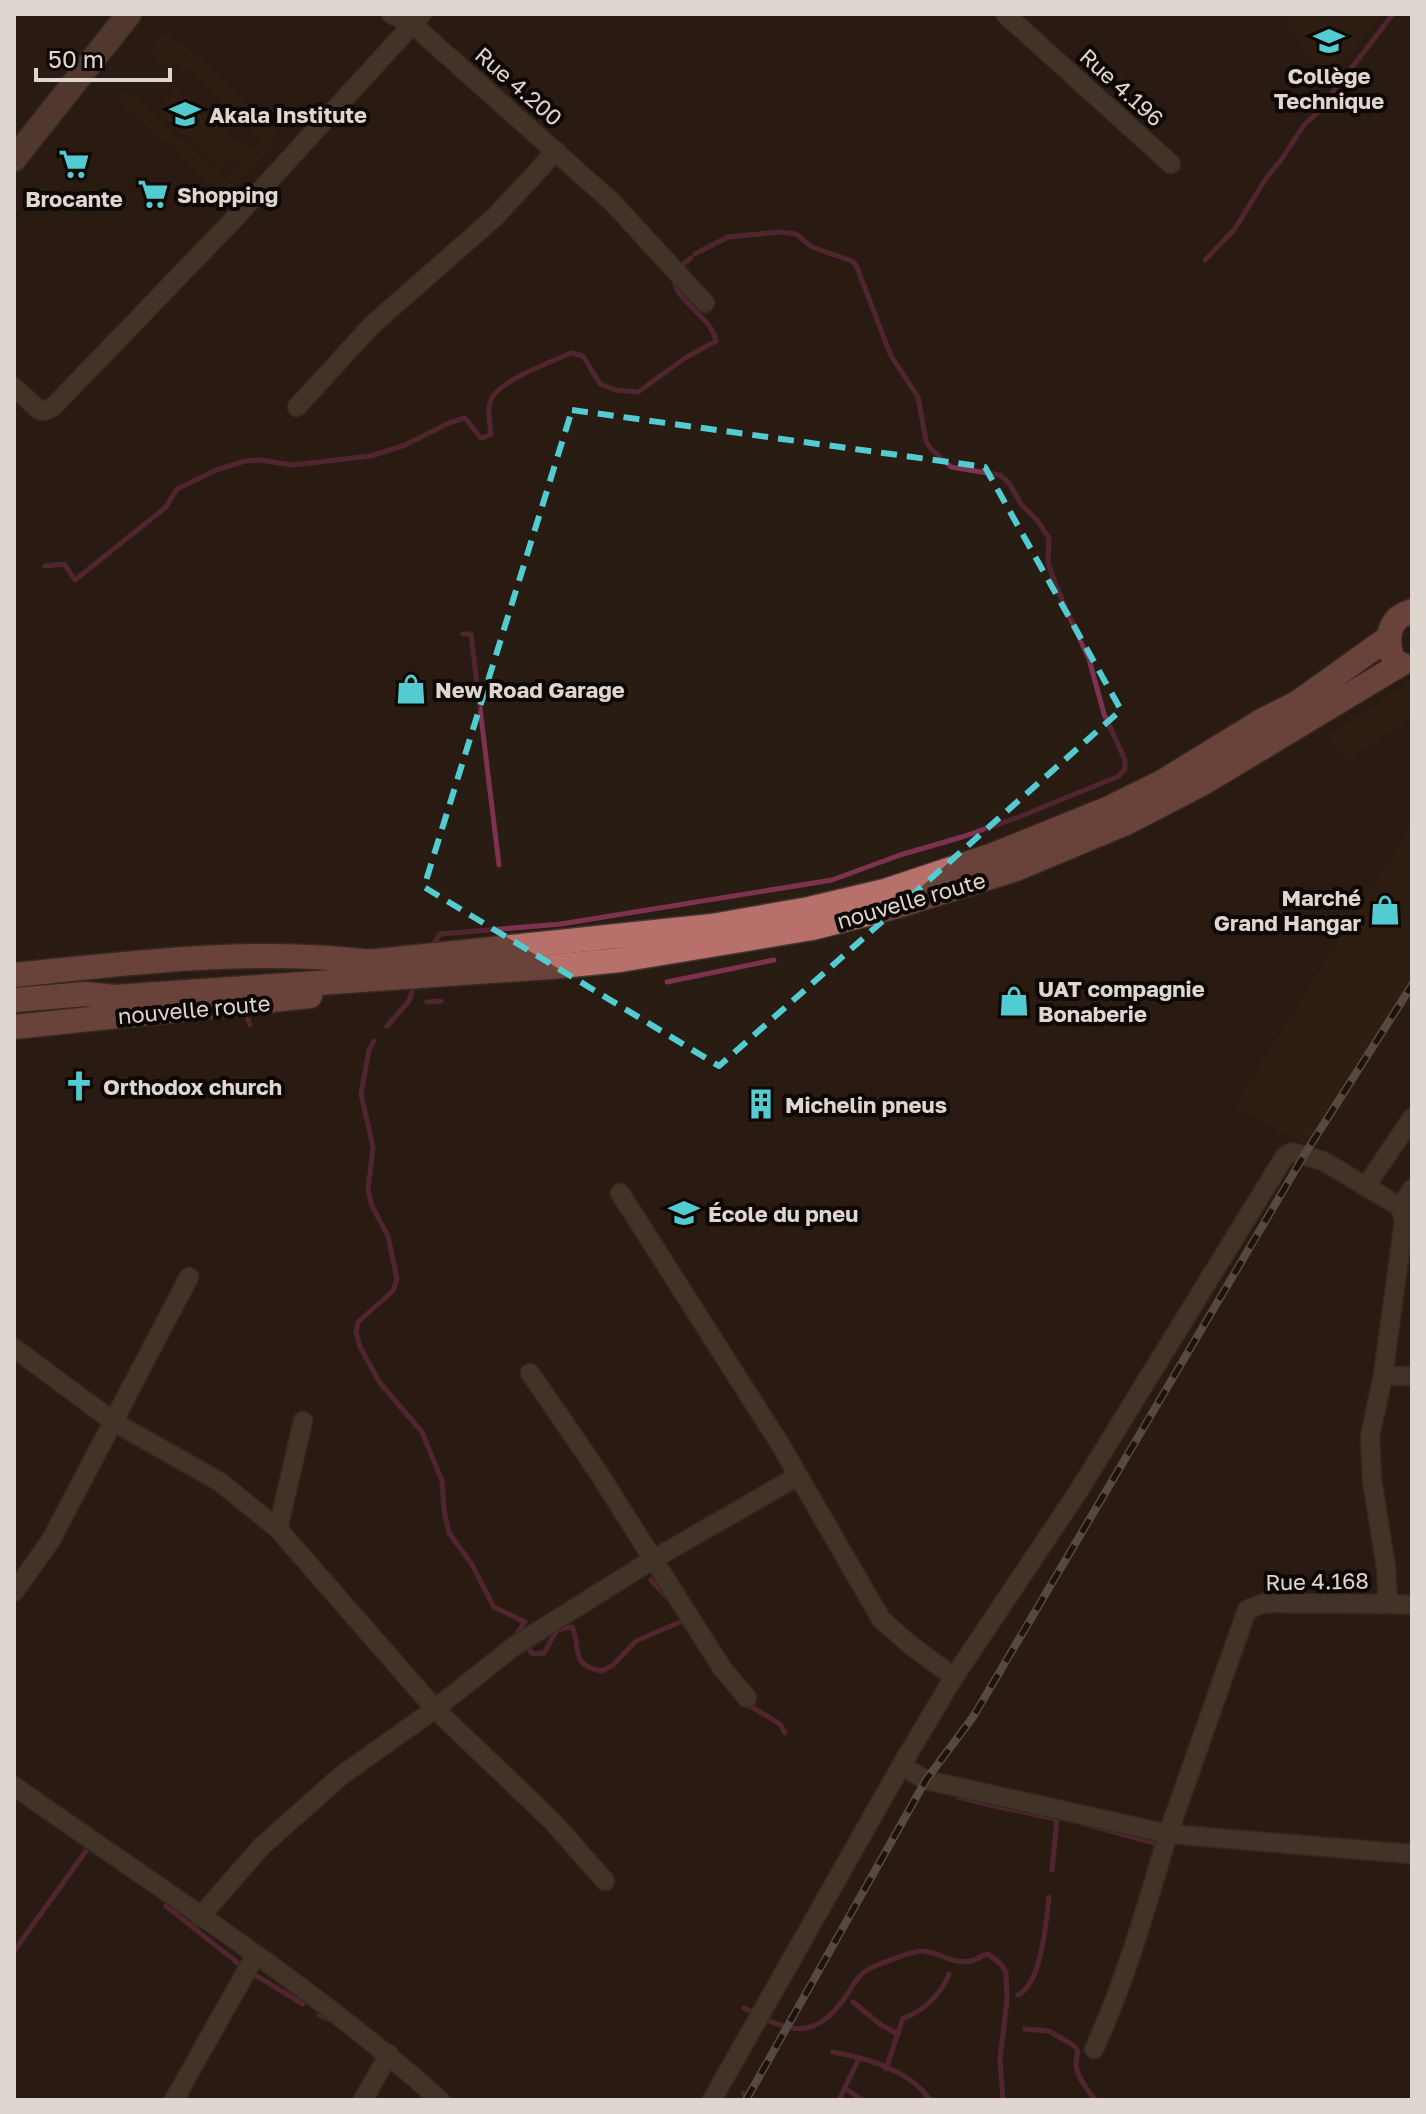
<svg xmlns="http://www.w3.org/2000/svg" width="1426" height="2114" font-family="'Golos Text',sans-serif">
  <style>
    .built { fill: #342114 }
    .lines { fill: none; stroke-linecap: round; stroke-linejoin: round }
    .stream { stroke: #7e3252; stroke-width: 5 }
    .minor-casing { stroke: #433833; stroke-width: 21 }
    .secondary-casing { stroke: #433833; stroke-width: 27 }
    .trunk-casing { stroke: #433833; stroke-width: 27 }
    .minor { stroke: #605045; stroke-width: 18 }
    .secondary { stroke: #815c53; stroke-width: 24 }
    .trunk { stroke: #b7716a; stroke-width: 24 }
    .rail-casing { stroke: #8b8078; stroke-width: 8 }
    .rail { stroke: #0e0805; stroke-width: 5; stroke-dasharray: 15; stroke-linecap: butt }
    .marked { fill: none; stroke: #52ccd0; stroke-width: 6; stroke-dasharray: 16 10; stroke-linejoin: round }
    .labels { text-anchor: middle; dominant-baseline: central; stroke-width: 8; stroke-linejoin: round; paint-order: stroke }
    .poi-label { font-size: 22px; font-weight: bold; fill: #e0d6d0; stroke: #0e0805; text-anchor: start }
    .street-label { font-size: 22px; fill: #e0d6d0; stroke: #0e0805 }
  </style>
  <rect width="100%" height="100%" fill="#291c13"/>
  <g class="built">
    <polygon points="1285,14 1381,14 1331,76 1308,53 1289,29"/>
    <polygon points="166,33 198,58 279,136 226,196 119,99 125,91 226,181 240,164 229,156 218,168 159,111 175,92 185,101 188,98 238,143 240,141 251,151 263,139 191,68 188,71 177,62 172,69 150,51"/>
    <polygon points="1412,681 1412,717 1345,761 1329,735"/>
    <polygon points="1412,825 1412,996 1313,1149 1235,1106"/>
  </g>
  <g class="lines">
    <g class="stream">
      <polyline points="695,254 728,237 780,232 796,234 812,247 852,261 856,265 891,356 918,397 926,441 931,449 951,467 1000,475"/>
      <polyline points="1205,260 1234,230 1267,177 1281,160 1304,125 1316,114 1393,14"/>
      <polyline points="678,268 691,258"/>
      <path d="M 45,566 L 64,564 L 75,580 L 166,507 L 177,489 L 216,470 L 245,461 L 261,460 L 292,465 L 371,456 L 405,445 L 449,423 L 465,418 L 480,437 L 483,438 L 491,434 C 490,424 487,412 490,402 C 496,381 552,362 571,353 L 583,356 L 600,384 L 616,390 L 638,392 L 685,358 L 716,341 C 711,315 673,301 674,277"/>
      <polyline points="463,634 471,634 499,865"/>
      <polyline points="434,943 440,934 561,924 832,880 900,855 962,837 1019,817 1119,776 1125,769 1125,760 1104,714 1089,659 1056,586 1048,563 1049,538 1037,520 1021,504 1009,483 1001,476"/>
      <polyline points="667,982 774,960"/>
      <polyline points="427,1002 441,1001"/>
      <polyline points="246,1012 250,1025"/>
      <polyline points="387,1026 409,1001 414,985"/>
      <polyline points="374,1041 369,1050 361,1094 373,1147 368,1190 372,1206 388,1236 397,1279 393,1291 358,1322 356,1332 360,1347 380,1383 422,1432 442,1481 444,1510 449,1533 471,1563 494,1607 525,1622 516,1635 518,1637"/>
      <polyline points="651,1580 669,1599"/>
      <path d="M 525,1645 L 533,1654 L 544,1653 L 557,1630 L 572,1627 C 582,1647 568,1665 602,1671 L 613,1665 L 636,1641 L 682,1621"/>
      <polyline points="745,1703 780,1724 785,1733"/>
      <polyline points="959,1797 990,1805"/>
      <polyline points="992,1805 1013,1810"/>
      <polyline points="1015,1810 1037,1815"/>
      <polyline points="1038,1815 1057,1819 1052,1870"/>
      <polyline points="1085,1824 1158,1844"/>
      <polyline points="166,1906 243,1967"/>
      <polyline points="14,1951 86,1851"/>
      <polyline points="250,1972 303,2004"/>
      <path d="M 1018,1995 C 1042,1983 1046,1922 1049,1897"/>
      <polyline points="853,2002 881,2025 898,2034"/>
      <path d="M 744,2008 C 786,2030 813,2045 846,1996 C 855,1983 858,1973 875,1966 C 886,1962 911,1951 922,1951 C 939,1952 953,1965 971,1961 C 978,1960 981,1955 988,1954 L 1001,1964 L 1006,1973 L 1007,2000 L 1000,2059 L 1003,2100"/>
      <polyline points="319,2015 333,2021"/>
      <polyline points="1025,2029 1049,2031 1073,2045"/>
      <path d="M 1075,2047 L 1078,2052 C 1071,2071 1084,2085 1095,2100"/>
      <path d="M 833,2052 C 867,2058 910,2070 930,2100"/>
      <path d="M 886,2069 L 903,2018 C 921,2014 943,1992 949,1974"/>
      <polyline points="844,2088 863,2100"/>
      <polyline points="743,2093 751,2100"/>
      <polyline points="839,2100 859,2058"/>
    </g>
    <g class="minor-casing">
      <g id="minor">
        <polyline points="391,14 412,24 611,201 705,303"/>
        <polyline points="1005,14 1171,164"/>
        <polyline points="14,387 39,410 44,411 53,407 237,216 422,14"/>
        <polyline points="297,407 372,325 495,217 556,151"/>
        <polyline points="1366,1186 1412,1118"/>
        <polyline points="620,1193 780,1444 881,1619 909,1644 954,1677"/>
        <polyline points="1400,1207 1412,1189"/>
        <polyline points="14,1348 114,1422 220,1482 278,1529 435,1709 553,1822 605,1881"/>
        <polyline points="530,1373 596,1469 722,1668 747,1698"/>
        <polyline points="1383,1376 1412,1376"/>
        <polyline points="278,1529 303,1421"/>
        <polyline points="14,1592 51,1540 189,1277"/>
        <polyline points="1388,1604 1412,1605"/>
        <path d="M 901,1766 L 926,1780 L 1168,1834 C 1146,1908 1126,1980 1094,2049"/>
        <path d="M 14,1786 C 158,1888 309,1983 440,2100"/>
        <polyline points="200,1917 262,1846 342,1775 435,1709 513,1647 652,1560 798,1476"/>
        <polyline points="174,2100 255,1956"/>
        <polyline points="363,2100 389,2054"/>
        <polyline points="712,2100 901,1766 954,1677 1078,1492 1285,1156 1292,1152 1323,1161 1400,1207 1404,1221 1383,1376 1370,1436 1372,1480 1386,1567 1388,1604 1264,1603 1247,1610 1168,1834 1412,1854"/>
      </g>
    </g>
    <g class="secondary-casing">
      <polyline id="secondary" points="14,159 129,14"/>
    </g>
    <g class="trunk-casing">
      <g id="trunk">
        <path d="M 1391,653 C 1386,633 1391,617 1412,611"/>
        <polyline points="358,963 712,926 809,909 885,891 993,855 1107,809 1162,782 1263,720 1297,703 1388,638"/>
        <path d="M 14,975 C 131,963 253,947 371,962"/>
        <polyline points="14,1000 86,994 114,997 551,967 620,960 812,928 898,906 1016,869 1126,823 1205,782 1401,664"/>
        <polyline points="14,1027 310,996"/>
      </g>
    </g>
    <use href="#minor" class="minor"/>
    <use href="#secondary" class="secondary"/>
    <use href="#trunk" class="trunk"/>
    <g class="rail-casing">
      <polyline id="rail" points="746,2100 926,1780 973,1717 1306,1152 1412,985"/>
    </g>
    <use href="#rail" class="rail"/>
  </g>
  <path d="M0 0H1426V2114H0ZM 572,410 L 985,467 L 1121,710 L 719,1066 L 424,887 Z" fill="#291c13" fill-opacity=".55" fill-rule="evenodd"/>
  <path class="marked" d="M 572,410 L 985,467 L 1121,710 L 719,1066 L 424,887 Z"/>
  <defs>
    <g id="school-bare" transform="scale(2.4)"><path d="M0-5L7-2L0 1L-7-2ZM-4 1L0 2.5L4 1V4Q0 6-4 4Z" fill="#52ccd0" stroke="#0e0805" stroke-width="2.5" paint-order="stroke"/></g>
    <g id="supermarket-bare" transform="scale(2.4)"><path d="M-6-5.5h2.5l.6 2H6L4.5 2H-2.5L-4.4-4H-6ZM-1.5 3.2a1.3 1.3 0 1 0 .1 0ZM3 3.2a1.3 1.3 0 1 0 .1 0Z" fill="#52ccd0" stroke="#0e0805" stroke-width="2.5" paint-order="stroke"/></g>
    <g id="shop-bare" transform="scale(2.4)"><path d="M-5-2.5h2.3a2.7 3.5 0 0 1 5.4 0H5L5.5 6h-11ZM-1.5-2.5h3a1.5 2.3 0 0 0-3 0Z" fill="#52ccd0" stroke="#0e0805" stroke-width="2.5" paint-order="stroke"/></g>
    <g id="church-bare" transform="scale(2.4)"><path d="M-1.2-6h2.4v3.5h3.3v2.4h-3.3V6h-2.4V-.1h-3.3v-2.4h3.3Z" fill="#52ccd0" stroke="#0e0805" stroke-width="2.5" paint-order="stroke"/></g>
    <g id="building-bare" transform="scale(2.4)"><path d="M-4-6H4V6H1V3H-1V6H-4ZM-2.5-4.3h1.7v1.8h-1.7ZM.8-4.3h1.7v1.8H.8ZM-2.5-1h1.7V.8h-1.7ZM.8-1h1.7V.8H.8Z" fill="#52ccd0" stroke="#0e0805" stroke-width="2.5" paint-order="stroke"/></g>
  </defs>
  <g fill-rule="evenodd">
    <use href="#school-bare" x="1329" y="41"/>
    <use href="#school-bare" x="185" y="114"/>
    <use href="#supermarket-bare" x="74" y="164"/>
    <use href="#supermarket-bare" x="153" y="194"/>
    <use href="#shop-bare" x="411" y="689"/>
    <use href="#shop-bare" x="1385" y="910"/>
    <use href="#shop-bare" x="1014" y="1001"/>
    <use href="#church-bare" x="79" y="1086"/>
    <use href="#building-bare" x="761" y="1104"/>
    <use href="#school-bare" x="684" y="1213"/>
  </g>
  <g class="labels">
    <g class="poi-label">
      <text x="1329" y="75" text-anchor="middle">Collège<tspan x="1329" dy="25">Technique</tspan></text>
      <text x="209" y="114">Akala Institute</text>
      <text x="177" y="194">Shopping</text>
      <text x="74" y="198" text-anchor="middle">Brocante</text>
      <text x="435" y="689">New Road Garage</text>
      <text x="1361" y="897" text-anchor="end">Marché<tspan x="1361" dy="25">Grand Hangar</tspan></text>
      <text x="1038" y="988">UAT compagnie<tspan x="1038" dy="25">Bonaberie</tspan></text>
      <text x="103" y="1086">Orthodox church</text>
      <text x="785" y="1104">Michelin pneus</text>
      <text x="708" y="1213">École du pneu</text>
    </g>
    <g class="street-label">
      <text transform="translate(519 86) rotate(41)">Rue 4.200</text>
      <text transform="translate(1122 87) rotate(42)">Rue 4.196</text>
      <text transform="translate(911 900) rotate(-16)">nouvelle route</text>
      <text transform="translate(194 1009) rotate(-5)">nouvelle route</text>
      <text transform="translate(1317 1581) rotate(-1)">Rue 4.168</text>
    </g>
  </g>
  <rect width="1426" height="2114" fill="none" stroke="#e0d6d0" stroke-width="32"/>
  <path d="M36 68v12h134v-12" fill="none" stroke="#e0d6d0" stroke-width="4"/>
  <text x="48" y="68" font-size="24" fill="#e0d6d0" stroke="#0e0805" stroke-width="6" paint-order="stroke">50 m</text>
</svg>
